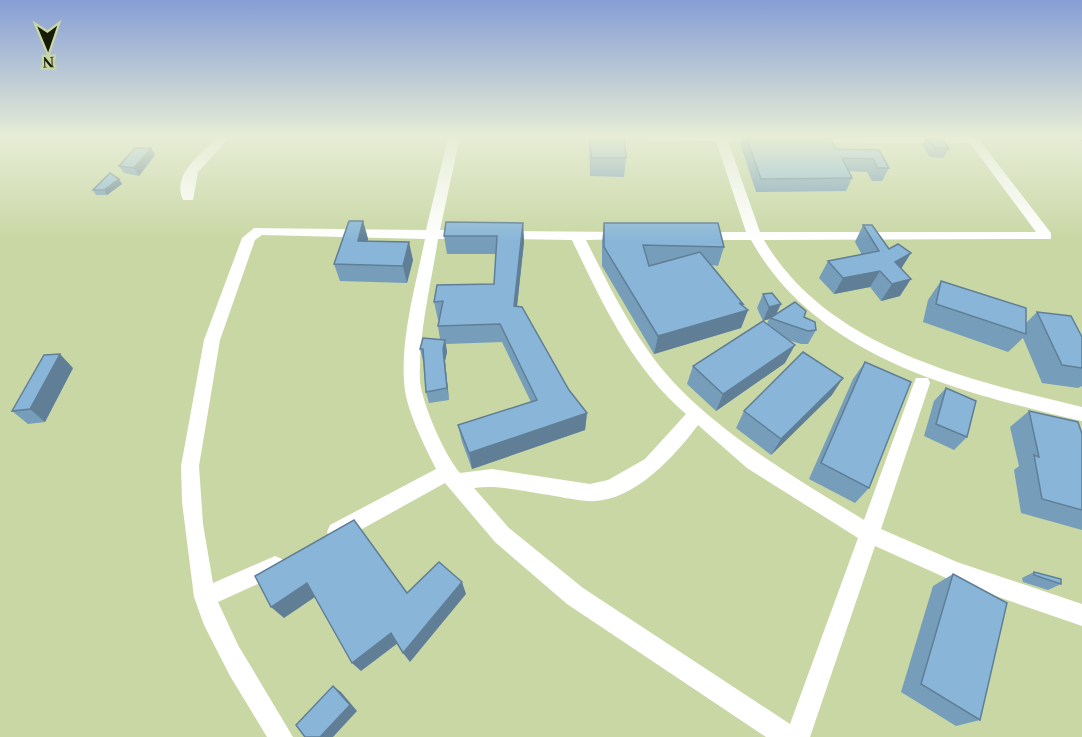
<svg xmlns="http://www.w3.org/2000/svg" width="1082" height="737" font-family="'Times New Roman',serif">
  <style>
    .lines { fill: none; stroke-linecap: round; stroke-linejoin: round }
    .stream { stroke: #6e6083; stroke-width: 2 }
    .minor { fill: #fff; fill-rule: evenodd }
    .wall { fill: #769dba }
    .shaded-wall { fill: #607f97 }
    .building { fill: #89b6d8; stroke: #607f97; stroke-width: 1.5 }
  </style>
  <rect width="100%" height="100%" fill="#c9d7a5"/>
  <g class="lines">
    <polyline class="stream" points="1078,137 1082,141"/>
    <g class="minor">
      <path d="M 218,137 L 230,137 L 198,172 L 193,200 L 183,200 C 171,174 202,153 218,137 Z"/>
      <path d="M 448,137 L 460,137 L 440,230 L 465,231 L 472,235 L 465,239 L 438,239 C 431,285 418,334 420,381 C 422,404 445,456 460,473 L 492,469 L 590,484 L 608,480 L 645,459 L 686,414 C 632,368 602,303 572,240 L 503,239 L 496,235 L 503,231 L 624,232 L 631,236 L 629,239 L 586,240 C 605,278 624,317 649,352 C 699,423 791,475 864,520 L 914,383 L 916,378 L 928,378 L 930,383 L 881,529 L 957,562 L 1082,604 L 1082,626 L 955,582 L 875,546 L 810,737 L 766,737 L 567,604 L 495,542 L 445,483 L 344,539 L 337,542 L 330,539 L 327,532 L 330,525 L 436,469 C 424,444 405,409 404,381 C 401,335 416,284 425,239 L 262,235 L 255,240 L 220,340 L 199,466 L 203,524 L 213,583 L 275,556 L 282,559 L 285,566 L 282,573 L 218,602 L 238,645 L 293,737 L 267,737 L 230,676 L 204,625 L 194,597 L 182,502 L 181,466 L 204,340 L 242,238 L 254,228 L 426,230 ZM 698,425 L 747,468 L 858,538 L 790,724 L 583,588 L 509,528 L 474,488 C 497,485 519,490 542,494 C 557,496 573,500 588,501 C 632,504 675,456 698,425 Z"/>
      <path d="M 645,137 L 769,137 L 764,141 L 728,141 L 760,232 L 1036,232 L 970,143 L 808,142 L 802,139 L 977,137 L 1051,233 L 1051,239 L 764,240 C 828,349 969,380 1082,407 L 1082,421 C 960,392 817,358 751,240 L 701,240 L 694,236 L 701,232 L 746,232 L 716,141 L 651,140 Z"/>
    </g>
  </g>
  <g class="wall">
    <polygon points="589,137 624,137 626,158 624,177 590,176"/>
    <polygon points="742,137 836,149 879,150 889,168 882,181 872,181 867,172 848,171 852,178 846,191 756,192 740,143"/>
    <polygon points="926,137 941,137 949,149 943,158 930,157 922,145"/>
    <polygon points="151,148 155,155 139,176 124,173 119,166"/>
    <polygon points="119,179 122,184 107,195 96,195 93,190"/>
    <polygon points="363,221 368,239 367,241 413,260 407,283 340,281 334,264"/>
    <polygon points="523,223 524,242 517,306 569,390 587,413 585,430 472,469 462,442 458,425 531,402 502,342 446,344 447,352 445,361 449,400 429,403 426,392 423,361 420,349 440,339 438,326 439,320 438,320 434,302 494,284 496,254 447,254 444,236"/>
    <polygon points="604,223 724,247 718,266 712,265 743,304 743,306 748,310 741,328 654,354 602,266 602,242"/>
    <polygon points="863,225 901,269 900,296 881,301 870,287 834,294 819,278 828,261 862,255 855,242"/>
    <polygon points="941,281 1026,323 1037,312 1082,337 1082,386 1078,388 1042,383 1023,338 1008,352 923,322 928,300"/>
    <polygon points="763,294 781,304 776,314 804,317 816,330 808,344 801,344 788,340 785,363 716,411 687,384 693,366 767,324 769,319 763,321 757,308"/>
    <polygon points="865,362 869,488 855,503 809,479 853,379"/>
    <polygon points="73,368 45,422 28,424 12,411"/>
    <polygon points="946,388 967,437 954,450 924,436 934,401"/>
    <polygon points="832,395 771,455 736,428 744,411"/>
    <polygon points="1029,411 1082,434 1082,530 1021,513 1014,470 1019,466 1010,427"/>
    <polygon points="1034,572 1061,584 1048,590 1023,582 1022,578"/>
    <polygon points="953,574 980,720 956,726 901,692 933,586"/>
  </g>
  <g class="shaded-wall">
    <polygon points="151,148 155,155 139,176 134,168"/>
    <polygon points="119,179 122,184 107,195 104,190"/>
    <polygon points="363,221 368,239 363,259 358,241"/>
    <polygon points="523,223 524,242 515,325 514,306"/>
    <polygon points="409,242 413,260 407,283 403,266"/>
    <polygon points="911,253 901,269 895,262"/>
    <polygon points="880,271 870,287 834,294 843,278"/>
    <polygon points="911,279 900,296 881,301 892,284"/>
    <polygon points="781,304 774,318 770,318 769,319 763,321 769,307"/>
    <polygon points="748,310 741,328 654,354 658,336"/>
    <polygon points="445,340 447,352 445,361 449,400 447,388 443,349"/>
    <polygon points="795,345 785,363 716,411 723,394"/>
    <polygon points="60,354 73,368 45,422 30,409"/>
    <polygon points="843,378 832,395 771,455 781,439"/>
    <polygon points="587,413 585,430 472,469 469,453"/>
    <polygon points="462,582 466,594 410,662 403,653"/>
    <polygon points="307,583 318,595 284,618 271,607"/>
    <polygon points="391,633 398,643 361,671 352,663"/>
    <polygon points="333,686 341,692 357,711 333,737 320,737"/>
  </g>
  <g class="building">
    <polygon points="590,137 624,137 626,158 591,158"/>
    <polygon points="746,137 830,137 836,149 879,150 889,168 878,168 873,159 842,158 852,178 761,179"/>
    <polygon points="928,137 941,137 949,149 935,148"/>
    <polygon points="135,148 151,148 134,168 119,166"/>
    <polygon points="110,173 119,179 104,190 93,190"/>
    <polygon points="349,221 363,221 358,241 409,242 403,266 334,264"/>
    <polygon points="446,222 523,223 514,306 522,307 569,390 587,413 469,453 458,425 537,400 500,324 438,326 443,301 434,302 437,285 494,284 497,236 444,236"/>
    <polygon points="604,223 718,223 724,247 643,245 649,266 700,252 743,304 739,303 748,310 658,336 604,247"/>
    <polygon points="863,225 872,225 889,249 898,244 911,253 895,262 911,279 892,284 880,271 843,278 828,261 879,251"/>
    <polygon points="941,281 1026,308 1026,334 936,304"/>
    <polygon points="772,293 781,304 769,307 763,294"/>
    <polygon points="795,302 806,311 804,317 815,322 816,330 808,331 770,318"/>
    <polygon points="1037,312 1071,316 1082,337 1082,368 1062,365"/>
    <polygon points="763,321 795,345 723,394 693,366"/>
    <polygon points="423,338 445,340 443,349 447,388 426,392 423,349 420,349"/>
    <polygon points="803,352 843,378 781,439 744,411"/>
    <polygon points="60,354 30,409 12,411 44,355"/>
    <polygon points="865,362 911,382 869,488 821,463"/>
    <polygon points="946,388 976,401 967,437 936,424"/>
    <polygon points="1029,411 1078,422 1082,434 1082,510 1042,499 1034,455 1039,457"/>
    <polygon points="354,520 407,593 439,562 462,582 403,653 391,633 352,663 307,583 271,607 255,576"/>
    <polygon points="1034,572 1061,579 1061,584 1034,575"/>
    <polygon points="953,574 1007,603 980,720 921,684"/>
    <polygon points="333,686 350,705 320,737 305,737 296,725"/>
  </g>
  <linearGradient id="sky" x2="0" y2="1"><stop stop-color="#869ed5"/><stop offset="0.57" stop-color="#e7edd6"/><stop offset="1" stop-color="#e7edd6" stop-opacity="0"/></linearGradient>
  <rect width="1082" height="240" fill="url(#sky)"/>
  <g transform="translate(48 48) rotate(178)" stroke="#c9d7a5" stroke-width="4.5" paint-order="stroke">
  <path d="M0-4.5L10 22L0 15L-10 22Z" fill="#161b08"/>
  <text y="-9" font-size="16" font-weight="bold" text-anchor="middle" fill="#161b08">N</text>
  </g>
</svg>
